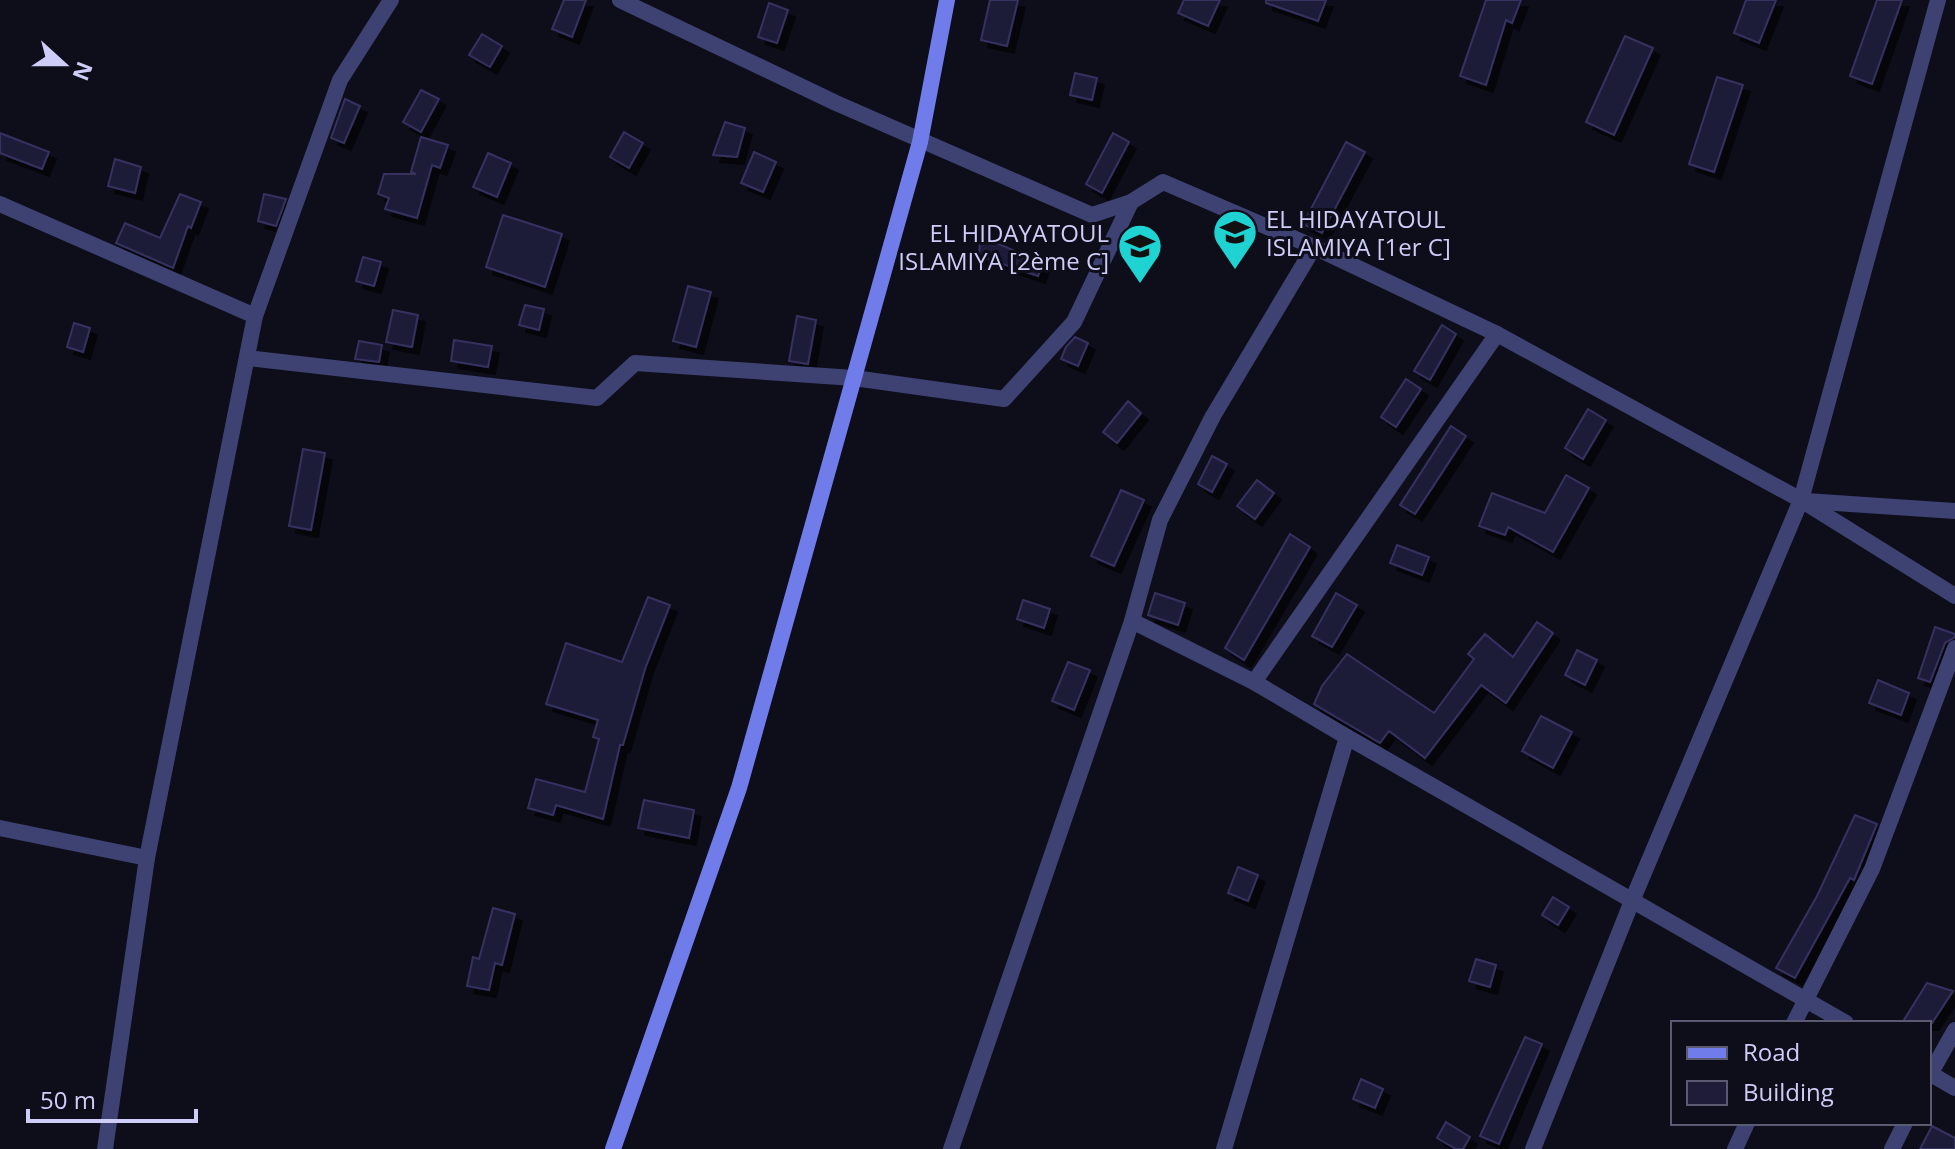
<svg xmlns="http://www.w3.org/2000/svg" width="1955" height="1149" font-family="'Open Sans',sans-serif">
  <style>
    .building { fill: #1e1c38; stroke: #353161; stroke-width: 2; filter: url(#shadow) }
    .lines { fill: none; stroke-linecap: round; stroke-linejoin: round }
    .street { stroke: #3e4273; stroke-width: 16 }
    .secondary { stroke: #717ceb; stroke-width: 16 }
    .labels { text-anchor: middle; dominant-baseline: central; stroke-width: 6; stroke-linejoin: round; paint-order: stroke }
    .poi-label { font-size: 24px; fill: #cdcdf8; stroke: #0e0d1a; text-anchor: start }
  </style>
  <defs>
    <filter id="shadow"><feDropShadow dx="7" dy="7" stdDeviation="0" flood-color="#0009"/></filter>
  </defs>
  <rect width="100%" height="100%" fill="#0e0d1a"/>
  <g class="building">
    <polygon points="564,0 586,0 572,37 552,29"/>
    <polygon points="990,0 1018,0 1007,46 981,40"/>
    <polygon points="1184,0 1220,0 1208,26 1178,13"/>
    <polygon points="1266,0 1326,0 1318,21 1266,3"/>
    <polygon points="1486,0 1521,0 1512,23 1506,20 1486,85 1460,76"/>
    <polygon points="1746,0 1776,0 1759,43 1734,33"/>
    <polygon points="1877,0 1902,0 1872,84 1850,76"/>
    <polygon points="769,3 788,10 777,43 758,37"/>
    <polygon points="482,34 502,46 490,67 469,55"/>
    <polygon points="1625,36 1653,48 1614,135 1586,122"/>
    <polygon points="1075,73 1097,78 1092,100 1070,95"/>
    <polygon points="1717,77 1743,85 1714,172 1689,164"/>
    <polygon points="421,90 439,99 421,132 403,122"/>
    <polygon points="345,99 360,106 344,143 331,138"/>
    <polygon points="725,122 745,128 737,157 713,155"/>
    <polygon points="624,132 643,143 629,168 610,157"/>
    <polygon points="0,133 49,152 42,169 0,153"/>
    <polygon points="1113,133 1129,142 1102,193 1086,184"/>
    <polygon points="421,137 448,145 440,168 432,165 417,218 385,209 389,198 378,194 384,174 416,174 411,172"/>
    <polygon points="1346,142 1365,152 1322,233 1303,224"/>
    <polygon points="754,152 776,162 763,192 741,183"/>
    <polygon points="488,153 511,163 497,197 473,187"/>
    <polygon points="115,159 141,167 135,193 108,186"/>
    <polygon points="180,194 201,202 191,228 188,226 173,268 116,243 125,223 160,238"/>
    <polygon points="264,194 286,199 276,226 258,221"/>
    <polygon points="503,215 562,234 545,287 486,267"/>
    <polygon points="980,236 1043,263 1038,276 979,256"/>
    <polygon points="363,257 381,262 374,286 356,281"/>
    <polygon points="688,286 711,292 696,347 673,341"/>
    <polygon points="525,305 544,309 539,330 519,325"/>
    <polygon points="393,310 418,315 412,347 386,342"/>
    <polygon points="797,316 816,320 808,364 789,361"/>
    <polygon points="74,323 90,328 83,352 67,347"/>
    <polygon points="1442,325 1456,334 1430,380 1414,371"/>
    <polygon points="1075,337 1088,343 1078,366 1061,359 1066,347"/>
    <polygon points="454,340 492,346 488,367 451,361"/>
    <polygon points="359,341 382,345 379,362 355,359"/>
    <polygon points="1406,379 1421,389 1396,427 1381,417"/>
    <polygon points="1128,401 1141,413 1117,443 1103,432"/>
    <polygon points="1588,409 1606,420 1583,459 1565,448"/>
    <polygon points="1451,426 1466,436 1415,514 1400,505"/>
    <polygon points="303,449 325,453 311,530 289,526"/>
    <polygon points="1212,456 1227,464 1212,492 1198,484"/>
    <polygon points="1566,475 1589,488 1553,552 1508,527 1505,535 1479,526 1492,493 1545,513"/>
    <polygon points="1257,480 1274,493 1255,519 1237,506"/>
    <polygon points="1121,490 1144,500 1114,566 1091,556"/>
    <polygon points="1290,534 1310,547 1244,660 1225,648"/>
    <polygon points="1397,545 1429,557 1422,575 1390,563"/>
    <polygon points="1155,593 1185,603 1178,625 1148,615"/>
    <polygon points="1336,593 1357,605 1332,647 1312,636"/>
    <polygon points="648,597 670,605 645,669 623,745 620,745 603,819 556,805 553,815 528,808 536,779 585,792 599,739 593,737 598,720 546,704 566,643 622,662"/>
    <polygon points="1023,600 1050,609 1044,628 1017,619"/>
    <polygon points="1537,622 1553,633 1506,703 1481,685 1425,758 1389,731 1380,743 1314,704 1322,686 1347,654 1434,713 1474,659 1468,654 1485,634 1513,657"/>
    <polygon points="1935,627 1955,634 1955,637 1945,643 1930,682 1918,678"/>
    <polygon points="1577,650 1597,660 1585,685 1565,675"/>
    <polygon points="1068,662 1090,670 1074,710 1052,701"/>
    <polygon points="1878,680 1909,693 1901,715 1869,703"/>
    <polygon points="1541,716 1572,732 1553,768 1522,751"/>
    <polygon points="644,800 694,810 689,838 638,828"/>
    <polygon points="1855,815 1877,824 1854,880 1850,878 1795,978 1776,968 1817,896"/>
    <polygon points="1238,867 1258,875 1248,901 1228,893"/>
    <polygon points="1553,897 1569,907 1558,925 1542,915"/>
    <polygon points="493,908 515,914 502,965 495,963 489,990 467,986 473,957 479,959"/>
    <polygon points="1476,959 1496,965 1490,987 1469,981"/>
    <polygon points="1927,983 1953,991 1932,1023 1902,1023"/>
    <polygon points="1525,1037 1542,1044 1499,1144 1480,1136"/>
    <polygon points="1361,1079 1383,1089 1375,1108 1353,1099"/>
    <polygon points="1446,1122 1470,1137 1463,1149 1456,1149 1437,1138"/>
    <polygon points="1932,1126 1955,1138 1955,1149 1920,1149"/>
  </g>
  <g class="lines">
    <g class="street">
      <polyline points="620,0 836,103 1092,215 1131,202 1163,182 1314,247 1497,334 1801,500 1955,596"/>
      <polyline points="0,204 255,316"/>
      <polyline points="247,358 597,398 635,363 854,378 1004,399 1074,322 1131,202"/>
      <polyline points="1806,501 1955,511"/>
      <polyline points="1132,621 1254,682 1347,737 1846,1023"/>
      <polyline points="1254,682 1497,334"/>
      <polyline points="0,828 147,858"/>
      <polyline points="1794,1023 1872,869 1955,648"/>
      <polyline points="1929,1073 1955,1088"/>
      <polyline points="1929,1076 1955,1030"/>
      <polyline points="105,1149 147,858 255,316 340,80 391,0"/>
      <polyline points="951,1149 1132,621 1160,520 1213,416 1314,247"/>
      <polyline points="1224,1149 1347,737"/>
      <polyline points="1533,1149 1632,901 1801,500 1938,0"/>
      <polyline points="1735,1149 1747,1123"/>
      <polyline points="1892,1149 1905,1123"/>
    </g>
    <polyline class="secondary" points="613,1149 739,788 920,142 947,0"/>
  </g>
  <defs>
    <g id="school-pin" transform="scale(2.3)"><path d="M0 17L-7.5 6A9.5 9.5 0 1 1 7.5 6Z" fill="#1ed3d1" stroke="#0e0d1a"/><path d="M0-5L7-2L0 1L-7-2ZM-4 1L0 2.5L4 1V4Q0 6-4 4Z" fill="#111"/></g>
  </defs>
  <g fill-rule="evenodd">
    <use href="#school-pin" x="1235" y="232"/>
    <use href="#school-pin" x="1140" y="246"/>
  </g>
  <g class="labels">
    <g class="poi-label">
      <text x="1266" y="218">EL HIDAYATOUL<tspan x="1266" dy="28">ISLAMIYA [1er C]</tspan></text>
      <text x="1109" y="232" text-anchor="end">EL HIDAYATOUL<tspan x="1109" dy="28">ISLAMIYA [2ème C]</tspan></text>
    </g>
  </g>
  <rect x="1671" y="1021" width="260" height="104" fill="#0e0d1a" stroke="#5a5a73" stroke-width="2"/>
  <rect x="1687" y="1047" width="40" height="12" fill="#717ceb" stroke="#5a5a73" stroke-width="2"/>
  <text x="1743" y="1061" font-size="24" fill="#cdcdf8">Road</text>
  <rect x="1687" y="1081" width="40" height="24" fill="#1e1c38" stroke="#5a5a73" stroke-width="2"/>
  <text x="1743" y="1101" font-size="24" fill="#cdcdf8">Building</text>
  <g transform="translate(64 64) rotate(111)" stroke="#0e0d1a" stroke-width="6" paint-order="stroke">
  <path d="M0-6L14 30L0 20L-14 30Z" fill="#cdcdf8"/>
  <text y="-12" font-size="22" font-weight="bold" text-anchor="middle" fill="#cdcdf8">N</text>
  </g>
  <path d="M28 1109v12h168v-12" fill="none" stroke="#cdcdf8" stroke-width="4"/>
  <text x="40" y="1109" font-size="24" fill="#cdcdf8" stroke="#0e0d1a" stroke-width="6" paint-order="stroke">50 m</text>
</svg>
